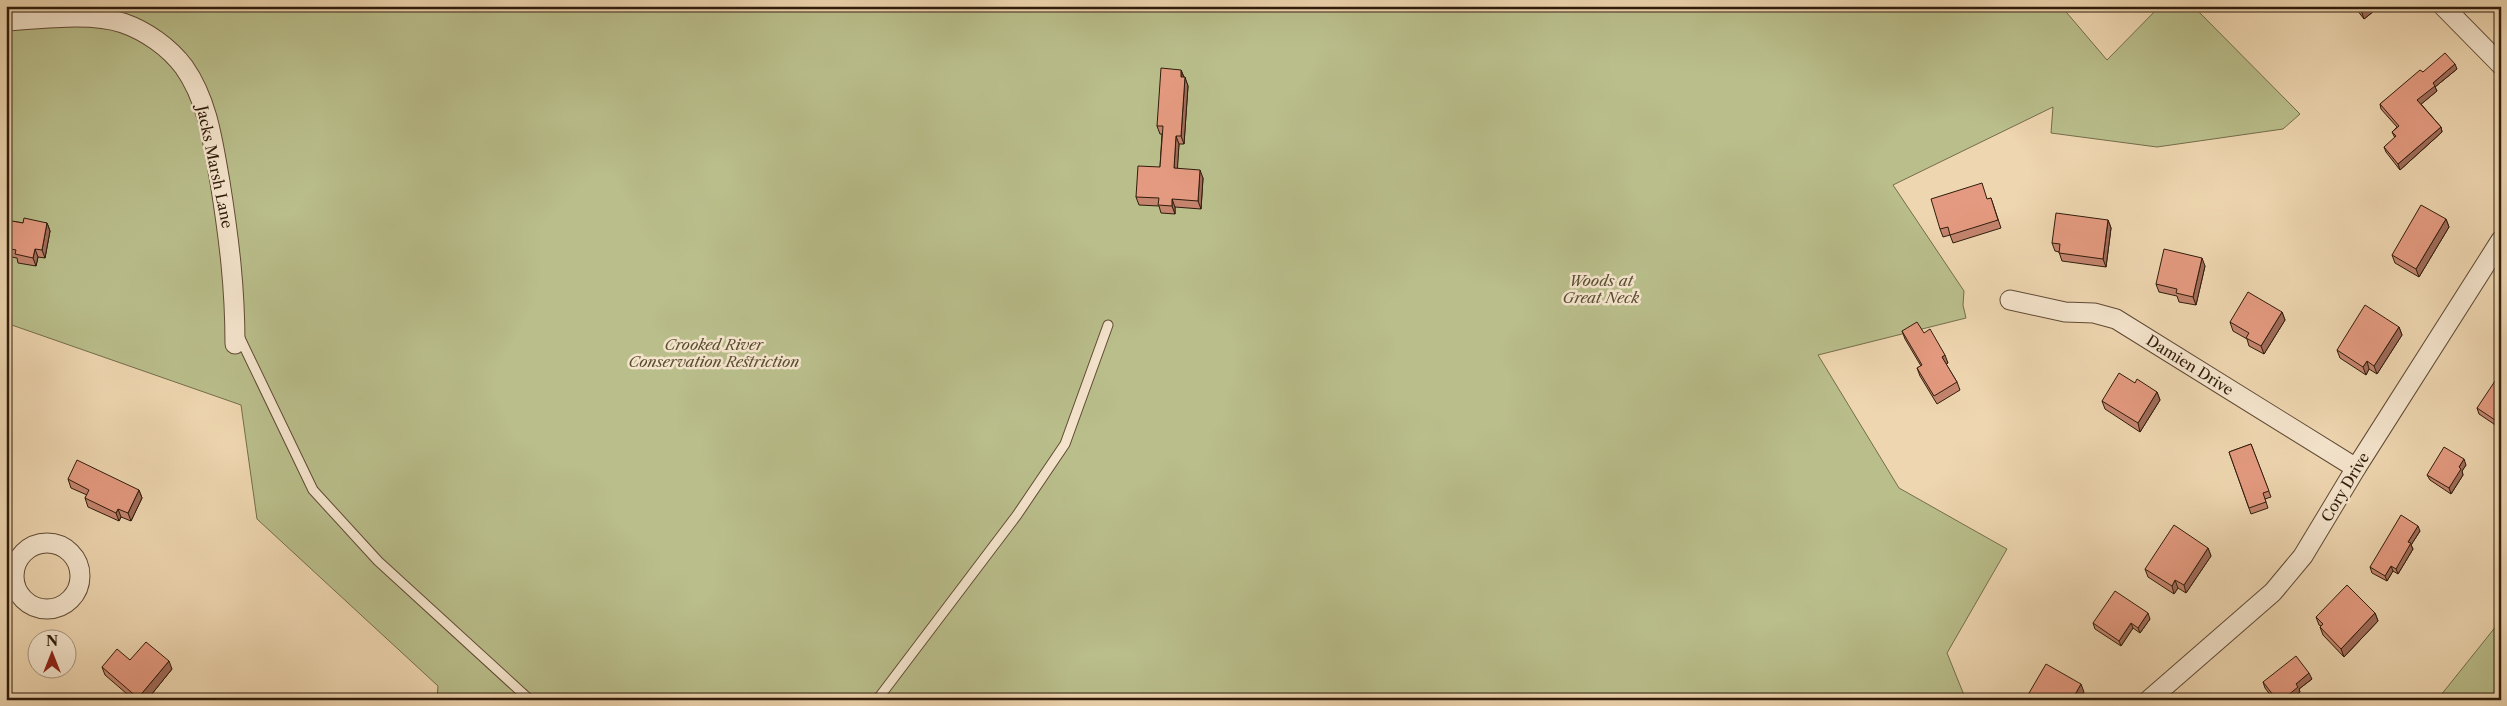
<svg xmlns="http://www.w3.org/2000/svg" width="2507" height="706" font-family="'Libre Caslon Text',serif">
  <style>
    .green { fill: #b9be8b; stroke: #746d4b }
    .lines { fill: none; stroke-linecap: round; stroke-linejoin: round }
    .lane-casing { stroke: #604a34; stroke-width: 11 }
    .street-casing { stroke: #604a34; stroke-width: 21 }
    .lane { stroke: #f4e4cc; stroke-width: 9 }
    .street { stroke: #f4e4cc; stroke-width: 19 }
    .wall { fill: #c4846e; stroke: #301c0b }
    .shaded-wall { fill: #a06c5a; stroke: #301c0b }
    .building { fill: #e49a80; stroke: #301c0b }
    .labels { text-anchor: middle; dominant-baseline: central; stroke-width: 5; stroke-linejoin: round; paint-order: stroke }
    .street-label { font-size: 15px; fill: #301c0b; stroke: #f4e4cc }
    .park-label { font-size: 15px; font-style: italic; fill: #594d31; stroke: #f4e4cc }
  </style>
  <rect width="100%" height="100%" fill="#eed6b0"/>
  <filter id="stains"><feTurbulence type="fractalNoise" baseFrequency=".004" numOctaves="4"/><feColorMatrix values="0 0 0 0 .2 0 0 0 0 .09 0 0 0 0 .02 0 0 0 .5 -.17"/></filter>
  <radialGradient id="worn" r=".72"><stop offset=".6" stop-color="#630" stop-opacity="0"/><stop offset="1" stop-color="#630" stop-opacity=".3"/></radialGradient>
  <g class="green">
    <polygon points="6,6 2061,6 2107,60 2160,6 2193,6 2300,114 2283,129 2157,147 2051,133 2053,107 1893,185 1964,291 1963,305 1966,318 1818,355 1899,488 2007,549 1947,653 1966,700 437,700 438,686 257,519 241,405 6,323"/>
    <polygon points="2501,620 2501,700 2437,700"/>
  </g>
  <g class="lines">
    <g class="lane-casing">
      <g id="lane">
        <polyline points="239,336 313,490 378,561 530,700"/>
        <polyline points="877,700 1017,515 1065,444 1108,325"/>
      </g>
    </g>
    <g class="street-casing">
      <g id="street">
        <polyline points="2443,6 2501,65"/>
        <path d="M 6,21 C 40,19 91,12 123,23 C 146,31 169,47 184,67 C 208,101 213,143 220,182 C 229,239 235,287 235,344"/>
        <polyline points="2010,300 2065,312 2094,313 2116,319 2356,468"/>
        <circle cx="47" cy="576" r="33"/>
        <polyline points="2149,700 2273,592 2303,556 2356,468 2501,240"/>
      </g>
    </g>
    <use href="#lane" class="lane"/>
    <use href="#street" class="street"/>
  </g>
  <g class="wall">
    <polygon points="2354,6 2379,6 2379,7 2364,19"/>
    <polygon points="2457,69 2435,87 2437,91 2421,104 2441,127 2442,132 2400,170 2386,152 2384,147 2395,138 2392,132 2397,127 2381,109 2380,104 2423,72"/>
    <polygon points="1181,70 1188,86 1184,144 1179,144 1177,168 1203,178 1201,209 1175,207 1175,214 1161,213 1159,206 1139,205 1136,197 1160,167 1162,134 1160,134 1157,126"/>
    <polygon points="1991,198 2001,228 1953,243 1950,235 1943,237 1940,229 1988,199"/>
    <polygon points="2446,219 2449,227 2419,277 2395,263 2392,255"/>
    <polygon points="6,220 23,223 47,223 50,231 45,258 38,257 36,266 18,263 17,258 6,256"/>
    <polygon points="2108,220 2111,228 2106,267 2062,261 2059,252 2055,251 2052,243"/>
    <polygon points="2205,266 2196,305 2179,302 2177,296 2159,292 2156,284"/>
    <polygon points="2282,312 2285,320 2264,354 2249,346 2247,339 2233,331 2230,322"/>
    <polygon points="2399,327 2402,335 2377,374 2369,369 2366,375 2340,358 2337,350"/>
    <polygon points="1902,331 1924,333 1948,363 1946,364 1957,382 1960,390 1937,404 1920,376 1917,368 1921,366 1905,339"/>
    <polygon points="2135,383 2157,392 2160,400 2140,432 2105,409 2102,401"/>
    <polygon points="2501,385 2501,427 2500,428 2479,414 2477,408"/>
    <polygon points="2251,444 2271,497 2265,499 2268,508 2251,514 2229,452"/>
    <polygon points="2466,465 2462,471 2463,475 2451,494 2430,480 2427,475"/>
    <polygon points="68,479 139,490 142,498 131,521 121,517 119,521 88,507 85,498 87,495 71,488"/>
    <polygon points="2420,531 2411,545 2413,549 2398,574 2393,571 2387,581 2372,573 2370,567"/>
    <polygon points="2208,548 2211,556 2186,593 2178,588 2174,594 2148,577 2145,569"/>
    <polygon points="2375,613 2378,621 2344,657 2323,635 2320,627 2321,626 2319,625 2316,617"/>
    <polygon points="2150,619 2140,633 2133,628 2121,646 2095,629 2093,623"/>
    <polygon points="130,660 172,669 147,700 134,700 105,675 102,667"/>
    <polygon points="2312,679 2299,689 2300,692 2291,700 2274,700 2265,688 2263,682"/>
  </g>
  <g class="shaded-wall">
    <polygon points="2370,6 2379,7 2364,19 2362,13"/>
    <polygon points="2455,64 2457,69 2435,87 2437,91 2419,106 2417,100 2433,83"/>
    <polygon points="1181,70 1184,78 1181,77"/>
    <polygon points="1185,77 1188,86 1184,144 1181,136"/>
    <polygon points="2441,127 2442,132 2400,170 2398,164"/>
    <polygon points="1176,136 1179,144 1177,176 1174,168"/>
    <polygon points="1200,170 1203,178 1201,209 1198,201"/>
    <polygon points="1172,199 1175,207 1175,214 1172,206"/>
    <polygon points="2446,219 2449,227 2419,277 2416,269"/>
    <polygon points="2108,220 2111,228 2106,267 2103,259"/>
    <polygon points="47,223 50,231 45,258 42,250"/>
    <polygon points="35,249 38,257 36,266 33,258"/>
    <polygon points="2202,258 2205,266 2196,305 2193,297"/>
    <polygon points="2282,312 2285,320 2264,354 2261,346"/>
    <polygon points="2399,327 2402,335 2377,374 2374,366"/>
    <polygon points="1945,355 1948,363 1945,365 1942,357"/>
    <polygon points="2367,361 2369,369 2366,375 2363,367"/>
    <polygon points="2157,392 2160,400 2140,432 2138,423"/>
    <polygon points="2501,418 2501,427 2500,428 2498,422"/>
    <polygon points="2464,459 2466,465 2462,471 2463,475 2451,494 2449,488 2459,467"/>
    <polygon points="139,490 142,498 131,521 128,513"/>
    <polygon points="118,509 121,517 119,521 116,513"/>
    <polygon points="2418,526 2420,531 2411,545 2413,549 2398,574 2396,569 2408,542"/>
    <polygon points="2208,548 2211,556 2186,593 2184,585"/>
    <polygon points="2391,566 2393,571 2387,581 2385,576"/>
    <polygon points="2175,580 2178,588 2174,594 2172,586"/>
    <polygon points="2148,613 2150,619 2140,633 2138,628"/>
    <polygon points="2375,613 2378,621 2344,657 2341,649"/>
    <polygon points="2131,623 2133,628 2121,646 2119,641"/>
    <polygon points="169,661 172,669 147,700 139,700 138,698"/>
    <polygon points="2309,673 2312,679 2299,689 2300,692 2291,700 2282,700 2296,684"/>
    <polygon points="2081,684 2084,692 2080,700 2072,700"/>
  </g>
  <g class="building">
    <polygon points="2356,6 2370,6 2362,13"/>
    <polygon points="2445,53 2455,64 2433,83 2435,86 2417,100 2441,127 2398,164 2384,147 2396,136 2392,132 2399,126 2380,104 2420,70 2423,72"/>
    <polygon points="1161,68 1181,70 1181,77 1185,77 1181,136 1176,136 1174,168 1200,170 1198,201 1172,199 1172,206 1158,205 1159,198 1136,197 1138,166 1160,167 1163,126 1157,126"/>
    <polygon points="1982,183 1987,199 1991,198 1998,220 1950,235 1948,227 1940,229 1931,199"/>
    <polygon points="2421,205 2446,219 2416,269 2392,255"/>
    <polygon points="2056,213 2108,220 2103,259 2059,253 2060,244 2052,243"/>
    <polygon points="24,218 47,223 42,250 35,249 33,258 15,254 16,250 6,248 6,220 23,223"/>
    <polygon points="2164,249 2202,258 2193,297 2176,293 2177,289 2156,284"/>
    <polygon points="2248,292 2282,312 2261,346 2246,338 2249,333 2230,322"/>
    <polygon points="2365,305 2399,327 2374,366 2367,361 2363,367 2337,350"/>
    <polygon points="1917,322 1924,333 1930,329 1945,355 1942,357 1957,382 1934,396 1917,368 1922,365 1902,331"/>
    <polygon points="2119,373 2135,383 2137,379 2157,392 2138,423 2102,401"/>
    <polygon points="2495,381 2501,385 2501,418 2498,422 2477,408"/>
    <polygon points="2251,444 2269,491 2263,493 2266,502 2249,508 2229,452"/>
    <polygon points="2444,447 2464,459 2459,467 2461,469 2449,488 2427,475"/>
    <polygon points="77,460 139,490 128,513 118,509 116,513 85,498 89,490 68,479"/>
    <polygon points="2401,515 2418,526 2408,542 2411,543 2396,569 2391,566 2385,576 2370,567"/>
    <polygon points="2174,525 2208,548 2184,585 2175,580 2172,586 2145,569"/>
    <polygon points="2347,585 2375,613 2341,649 2320,627 2323,624 2316,617"/>
    <polygon points="2115,591 2148,613 2138,628 2131,623 2119,641 2093,623"/>
    <polygon points="146,642 169,661 138,698 102,667 117,649 130,660"/>
    <polygon points="2296,656 2309,673 2296,684 2298,687 2282,700 2277,700 2263,682"/>
    <polygon points="2046,664 2081,684 2072,700 2025,700"/>
  </g>
  <g class="labels">
    <g class="street-label">
      <text transform="translate(215 167) rotate(78)">Jacks Marsh Lane</text>
      <text transform="translate(2190 365) rotate(32)">Damien Drive</text>
      <text transform="translate(2345 487) rotate(-59)">Cory Drive</text>
    </g>
    <g class="park-label">
      <text x="1601" y="280">Woods at<tspan x="1601" dy="17">Great Neck</tspan></text>
      <text x="714" y="344">Crooked River<tspan x="714" dy="17">Conservation Restriction</tspan></text>
    </g>
  </g>
  <rect width="2507" height="706" fill="none" stroke="#eed6b0" stroke-width="25"/>
  <rect x="8" y="8" width="2492" height="691" fill="none" stroke="#301c0b" stroke-width="2.5"/>
  <rect x="12" y="12" width="2482" height="681" fill="none" stroke="#301c0b"/>
  <g transform="translate(52 654)"><circle r="24" fill="#f4e4cc" stroke="#a6947f"/>
  <path d="M0-4L9 19L0 12L-9 19Z" fill="#8f2418"/>
  <text y="-8" font-size="14" font-weight="bold" text-anchor="middle" fill="#301c0b">N</text>
  </g>
  <rect width="100%" height="100%" filter="url(#stains)"/>
  <rect width="100%" height="100%" fill="url(#worn)"/>
</svg>
